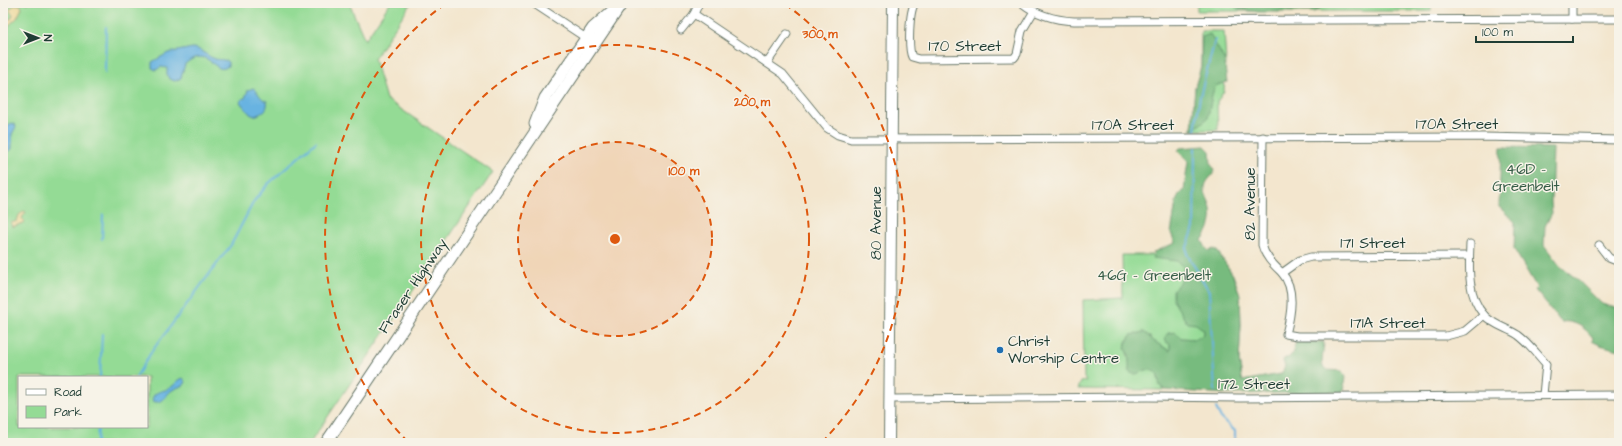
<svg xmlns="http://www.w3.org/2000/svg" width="1622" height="446" font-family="'Architects Daughter',sans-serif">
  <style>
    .green { fill: #94db95; stroke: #5a8c64; fill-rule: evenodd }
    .forest { fill: #77bb7e; stroke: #4b7c59 }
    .sand { fill: #eeda9e; stroke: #868c69 }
    .water { fill: #68b3e1; stroke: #44788a }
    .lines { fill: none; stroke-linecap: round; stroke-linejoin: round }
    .stream { stroke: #68b3e1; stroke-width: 2 }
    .minor-casing { stroke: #69786a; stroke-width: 9 }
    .secondary-casing { stroke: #69786a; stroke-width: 12 }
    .primary-casing { stroke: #69786a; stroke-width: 13 }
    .minor { stroke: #fff; stroke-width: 7 }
    .secondary { stroke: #fff; stroke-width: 10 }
    .primary { stroke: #fff; stroke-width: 11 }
    .ring { fill: none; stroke: #de580e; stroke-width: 2; stroke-dasharray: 7 5 }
    .poi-dot { fill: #1f6fb2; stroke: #f7f3e8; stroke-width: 1.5 }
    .labels { text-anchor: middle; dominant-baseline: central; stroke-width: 3; stroke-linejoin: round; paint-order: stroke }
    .street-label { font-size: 15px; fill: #1f3d34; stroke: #f7f3e8 }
    .park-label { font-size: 15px; fill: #365d47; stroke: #f7f3e8 }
    .poi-label { font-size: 15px; fill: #1f3d34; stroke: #f7f3e8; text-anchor: start }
    .centre { fill: #de580e; stroke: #f7f3e8; stroke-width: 2 }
    .ring-label { font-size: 12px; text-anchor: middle; font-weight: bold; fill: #de580e; stroke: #f7f3e8; stroke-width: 3; stroke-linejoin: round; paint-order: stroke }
  </style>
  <rect width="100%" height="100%" fill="#f7f3e8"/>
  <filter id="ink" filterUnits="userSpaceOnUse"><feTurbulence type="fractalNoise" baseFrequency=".025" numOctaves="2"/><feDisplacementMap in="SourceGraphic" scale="8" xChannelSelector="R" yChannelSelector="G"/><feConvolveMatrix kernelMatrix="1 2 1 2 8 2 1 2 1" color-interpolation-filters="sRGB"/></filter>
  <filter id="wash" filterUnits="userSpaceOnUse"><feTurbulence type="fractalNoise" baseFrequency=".012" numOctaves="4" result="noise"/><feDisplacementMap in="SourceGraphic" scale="16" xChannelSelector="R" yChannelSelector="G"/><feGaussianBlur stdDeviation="0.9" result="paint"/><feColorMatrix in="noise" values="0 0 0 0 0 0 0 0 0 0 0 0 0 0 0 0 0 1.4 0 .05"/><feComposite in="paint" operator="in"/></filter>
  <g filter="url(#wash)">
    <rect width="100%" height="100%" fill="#f3e6ce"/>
    <g class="green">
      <path d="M 3,3 L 349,3 L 365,40 L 390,3 L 411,3 L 374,59 L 386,99 L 493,172 L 310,443 L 3,443 ZM 19,377 L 147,377 L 147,427 L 19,427 Z"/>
      <rect x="1197" y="3" width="234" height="8"/>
      <polygon points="1201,31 1224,31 1226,63 1224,91 1217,102 1218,130 1192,130 1195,87 1201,67"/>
      <path d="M 1122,255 L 1220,255 L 1233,275 L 1240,295 L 1241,325 L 1239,360 L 1244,389 L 1231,389 L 1233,296 L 1173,300 L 1181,311 L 1204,329 L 1202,336 L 1195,339 L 1181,338 L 1170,344 L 1170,351 L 1155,342 L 1144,332 C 1135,334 1123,337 1126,349 C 1127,354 1129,357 1129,362 L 1144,370 L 1151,369 L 1157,373 L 1160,386 L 1165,390 L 1078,389 L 1081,382 L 1086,381 L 1084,378 L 1083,300 L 1123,298 Z"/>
    </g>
    <g class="forest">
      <polygon points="1230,3 1327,3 1314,12 1258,12 1238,9"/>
      <polygon points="1210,34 1224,59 1227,82 1215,86 1212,95 1208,118 1192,131 1195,87 1201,67 1202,37"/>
      <path d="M 1205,146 L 1210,151 L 1211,165 L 1215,169 C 1214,176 1206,179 1205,187 C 1204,192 1207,197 1209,202 C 1214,215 1211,229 1202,240 L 1206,248 L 1209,251 L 1214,249 L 1218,252 L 1233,275 L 1240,295 L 1241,325 L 1239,360 L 1242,381 L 1281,374 L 1285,367 L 1283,360 L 1285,358 L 1288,358 L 1292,354 L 1296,342 L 1324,342 L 1322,362 L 1323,367 L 1327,370 L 1342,371 L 1345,377 L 1343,392 L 1227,394 L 1165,390 L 1160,386 L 1157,373 C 1142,364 1141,379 1129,372 L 1129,355 L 1125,349 L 1126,343 L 1131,335 L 1144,332 L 1155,342 L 1170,351 L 1170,344 L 1166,342 L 1165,337 L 1168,333 L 1176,332 L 1181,338 L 1195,339 L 1202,336 L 1204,330 L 1196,324 L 1187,323 L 1173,300 L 1173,290 L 1181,281 L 1183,267 L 1177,261 L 1152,258 L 1154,252 L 1175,243 L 1171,233 L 1176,202 L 1179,194 L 1184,191 L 1188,161 L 1178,150 L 1180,148 Z"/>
      <path d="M 1501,147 L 1553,148 L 1551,202 L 1552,213 L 1545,226 L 1544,245 L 1560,266 L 1578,280 L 1602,304 L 1619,309 L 1619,350 L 1600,345 L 1592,341 L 1593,338 C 1585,327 1574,320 1561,322 L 1535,290 L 1537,288 L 1514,249 L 1515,222 L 1499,207 Z"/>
    </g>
    <g class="sand">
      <polygon points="20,4 22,8 17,18 9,25 6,32 3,34 3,19 11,19 13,15 9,10 13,6"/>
      <polygon points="24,211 26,212 22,218 24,221 23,223 12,227 11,223 17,221 19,215"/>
    </g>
    <g class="water">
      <path d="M 192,48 C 201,48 205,55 213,58 C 218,61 223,58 228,62 L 228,66 C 214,78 210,43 185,64 L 181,78 L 175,81 L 169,79 L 167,75 L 167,68 L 161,67 L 156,70 L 152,68 L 152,62 L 168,53 Z"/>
      <path d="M 253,88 C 259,91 258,98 267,101 C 269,110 261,114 254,116 L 250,114 L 240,102 L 242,99 L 245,98 L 248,90 Z"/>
      <polygon points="11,123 15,124 16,127 12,134 12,149 3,156 3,131"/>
      <path d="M 183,378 L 186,382 L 184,385 C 180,387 175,388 171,391 C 164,397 163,405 152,401 C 153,390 163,392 170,388 C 175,385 177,380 183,378 Z"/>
    </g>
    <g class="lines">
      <g class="stream">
        <polyline points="105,72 106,27"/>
        <polyline points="1195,131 1200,96 1215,40"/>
        <polyline points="1195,148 1194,228 1187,247 1187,254 1209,291 1215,391"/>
        <polyline points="102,239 103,215"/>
        <polyline points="100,377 102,334"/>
        <polyline points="136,377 152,351 231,245 254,201 268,184 316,142"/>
        <polyline points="1216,408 1221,418 1235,431 1235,443"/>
        <polyline points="97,443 98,427"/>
      </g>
    </g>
  </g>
  <g filter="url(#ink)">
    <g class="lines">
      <g class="minor-casing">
        <g id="minor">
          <polyline points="533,3 586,38"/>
          <path d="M 915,3 C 909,11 908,49 912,57 L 919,59 L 1014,58 L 1017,54 L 1022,31 L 1034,11"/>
          <path d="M 1022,3 C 1037,15 1055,20 1074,21 L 1619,19"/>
          <polyline points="694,14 783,74 827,128 838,135 851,139 1483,137 1619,140"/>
          <polyline points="1572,19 1572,3"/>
          <polyline points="681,30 694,14 699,3"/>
          <polyline points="767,63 787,34"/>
          <path d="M 1263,137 L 1262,245 C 1265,257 1274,265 1282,273 C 1296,289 1291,315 1286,334 L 1297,336 L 1446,336 L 1465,331 L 1484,315"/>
          <path d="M 1470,244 C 1469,267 1467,296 1484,315 C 1493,325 1507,328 1518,335 C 1529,343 1537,354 1546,364 L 1543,395"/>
          <polyline points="1599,245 1609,258 1619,262"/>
          <polyline points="1282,273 1300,260 1311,257 1469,256"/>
          <polyline points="890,399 1148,397 1240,398 1619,395"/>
        </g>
      </g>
      <g class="secondary-casing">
        <polyline id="secondary" points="889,443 893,3"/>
      </g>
      <g class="primary-casing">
        <g id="primary">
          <polyline points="535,124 545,98 593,28 611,12"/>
          <polyline points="326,443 622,3"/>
        </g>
      </g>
      <use href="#minor" class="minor"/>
      <use href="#secondary" class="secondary"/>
      <use href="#primary" class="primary"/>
    </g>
  </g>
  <circle cx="615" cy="239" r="97" fill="#de580e" fill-opacity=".12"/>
  <g class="ring">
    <circle cx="615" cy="239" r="97"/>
    <circle cx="615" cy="239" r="194"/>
    <path d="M408 442A290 290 0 0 1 445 4M785 4A290 290 0 0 1 822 442"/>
  </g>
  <circle class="poi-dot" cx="1000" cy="350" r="4"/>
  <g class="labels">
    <g class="street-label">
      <text x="965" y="46">170 Street</text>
      <text x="1457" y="124">170A Street</text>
      <text x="1133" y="125">170A Street</text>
      <text transform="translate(1250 204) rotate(-90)">82 Avenue</text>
      <text transform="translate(876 223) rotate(-90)">80 Avenue</text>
      <text x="1373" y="243">171 Street</text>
      <text transform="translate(413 286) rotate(-56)">Fraser Highway</text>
      <text x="1388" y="323">171A Street</text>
      <text x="1254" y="384">172 Street</text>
    </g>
    <g class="park-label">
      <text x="1526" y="169">46D -<tspan x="1526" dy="17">Greenbelt</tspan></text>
      <text x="1154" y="275">46G - Greenbelt</text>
    </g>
    <g class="poi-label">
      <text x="1008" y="341">Christ<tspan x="1008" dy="17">Worship Centre</tspan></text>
    </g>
  </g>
  <circle cx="615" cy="239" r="6" class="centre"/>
  <g class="ring-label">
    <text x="820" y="38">300 m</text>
    <text x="752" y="106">200 m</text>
    <text x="684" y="175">100 m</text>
  </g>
  <rect width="1622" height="446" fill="none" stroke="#f7f3e8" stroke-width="16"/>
  <rect x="18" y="376" width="130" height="52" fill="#f7f3e8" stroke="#a1aaa0"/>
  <rect x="26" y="389" width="20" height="6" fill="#ffffff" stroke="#a1aaa0"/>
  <text x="54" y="396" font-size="12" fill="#1f3d34">Road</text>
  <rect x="26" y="406" width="20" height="12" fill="#94db95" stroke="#a1aaa0"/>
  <text x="54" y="416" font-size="12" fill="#1f3d34">Park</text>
  <g transform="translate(38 38) rotate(90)" stroke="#f7f3e8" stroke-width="3" paint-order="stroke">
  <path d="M0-3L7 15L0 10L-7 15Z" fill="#1f3d34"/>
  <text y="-6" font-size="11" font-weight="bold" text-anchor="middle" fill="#1f3d34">N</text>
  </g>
  <path d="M1476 36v6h97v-6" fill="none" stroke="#1f3d34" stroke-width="2"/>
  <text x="1482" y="36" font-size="12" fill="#1f3d34" stroke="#f7f3e8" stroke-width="3" paint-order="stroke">100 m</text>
</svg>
